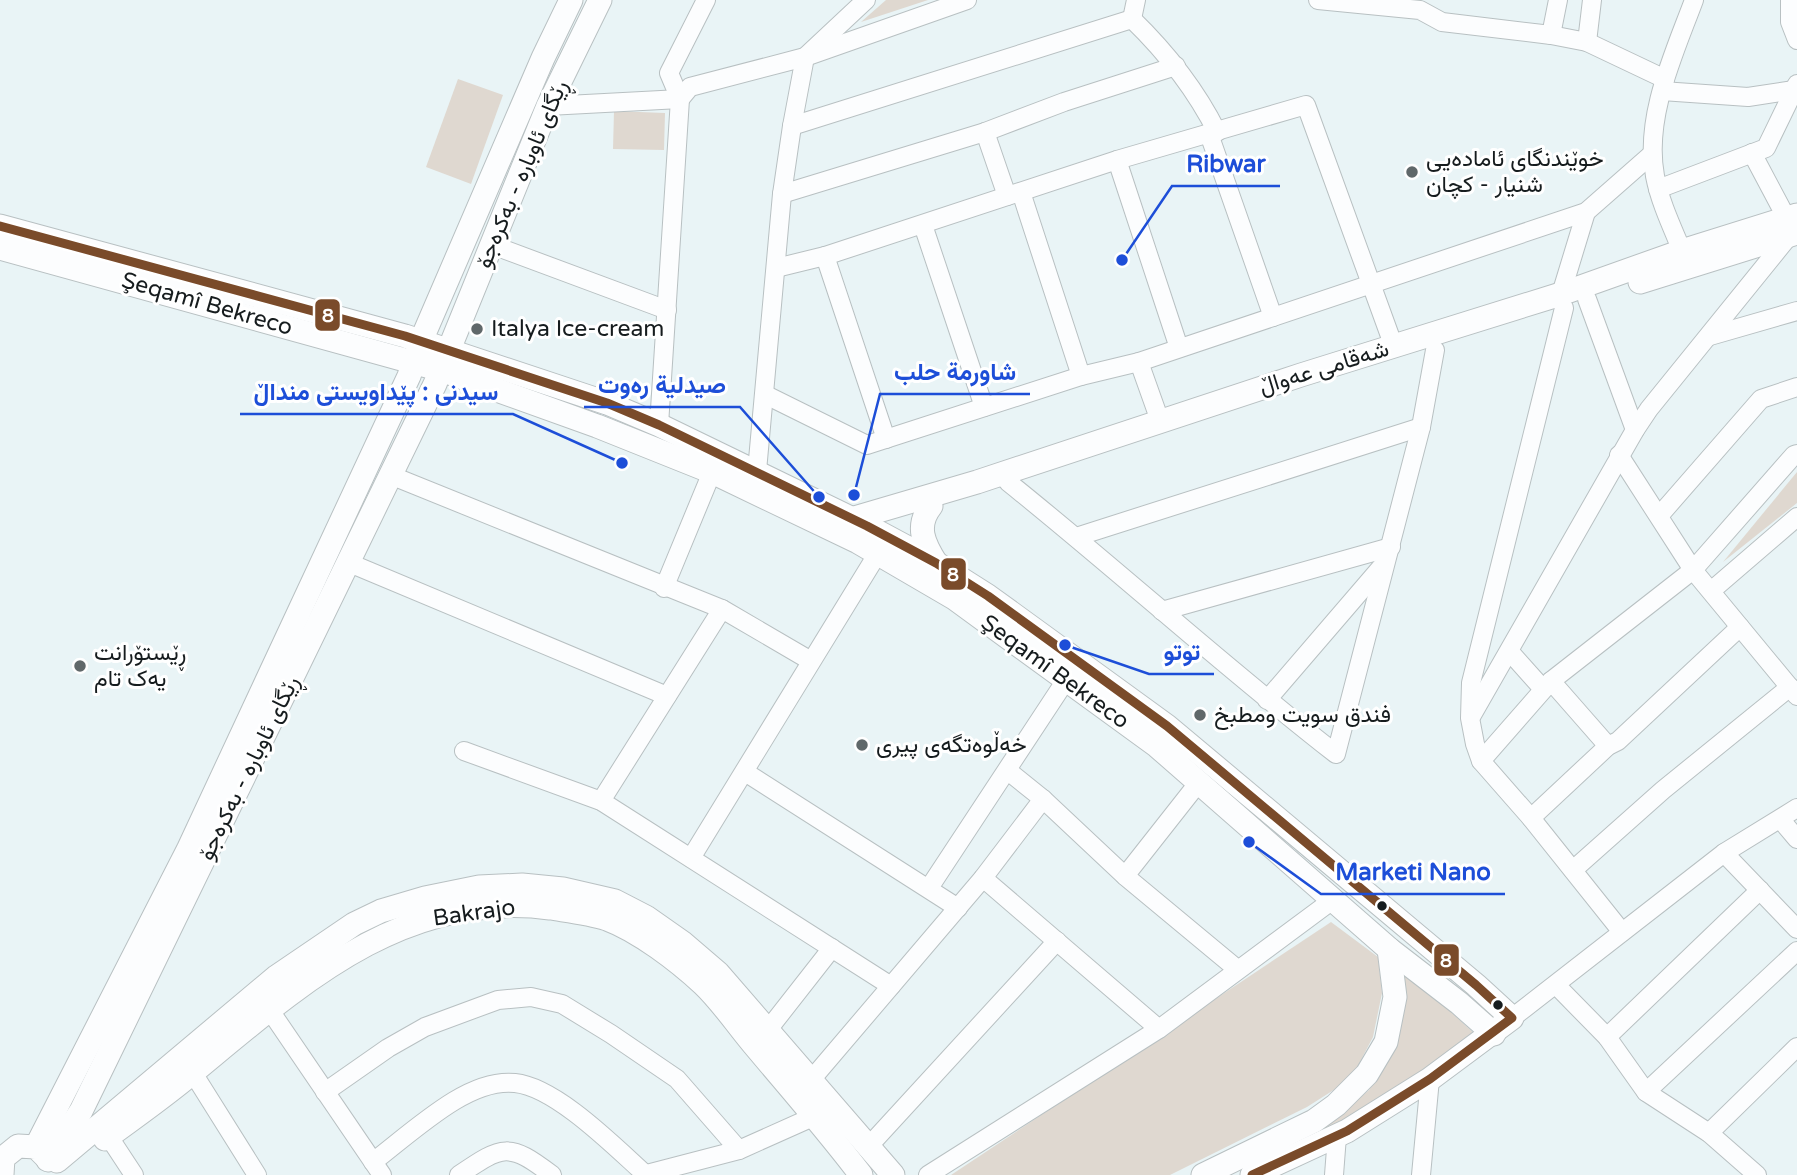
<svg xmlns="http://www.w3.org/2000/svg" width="1797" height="1175" font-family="'Varela Round',Vazirmatn,sans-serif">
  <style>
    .green { fill: #dfd8d0 }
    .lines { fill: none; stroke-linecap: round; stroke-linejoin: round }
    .minor-casing { stroke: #b8c0c2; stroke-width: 20 }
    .major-casing { stroke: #b8c0c2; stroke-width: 25 }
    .minor { stroke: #fcfdfe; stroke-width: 18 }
    .major { stroke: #fcfdfe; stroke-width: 23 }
    .bus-1-casing { stroke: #fff; stroke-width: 14 }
    .bus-1 { stroke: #7a4b2a; stroke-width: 9 }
    .poi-dot { fill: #60686a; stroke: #fff; stroke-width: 2.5 }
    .bus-dot { fill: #161c1e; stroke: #fff; stroke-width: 2.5 }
    .labels { text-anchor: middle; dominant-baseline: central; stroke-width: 6; stroke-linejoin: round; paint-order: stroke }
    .poi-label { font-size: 23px; fill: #161c1e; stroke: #fff; text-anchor: start }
    .street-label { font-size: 23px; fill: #161c1e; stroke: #fff }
    .leader { fill: none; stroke: #1d4ed8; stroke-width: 2.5 }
    .callout-dot { fill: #1d4ed8; stroke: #fff; stroke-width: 2.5 }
    .callout-label { font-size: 24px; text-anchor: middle; font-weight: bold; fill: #1d4ed8; stroke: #fff; stroke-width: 6; stroke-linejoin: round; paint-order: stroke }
    .line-badge { stroke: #fff; stroke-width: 2.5 }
    .badge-label { font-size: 19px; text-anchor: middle; font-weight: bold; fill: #fff }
  </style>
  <rect width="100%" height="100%" fill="#e9f4f6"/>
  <g class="green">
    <polygon points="886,0 928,0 861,22"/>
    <polygon points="458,79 503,95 471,184 426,167"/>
    <polygon points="614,111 665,113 664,150 613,149"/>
    <polygon points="1797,472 1797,503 1723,562"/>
    <polygon points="1331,922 1378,957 1382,993 1373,1037 1351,1079 1307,1107 1170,1175 951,1175"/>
    <polygon points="1403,968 1476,1035 1356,1114 1323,1129 1369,1090 1388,1058"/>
  </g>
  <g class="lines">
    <g class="minor-casing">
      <g id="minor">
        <polyline points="1318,0 1420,10 1442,22 1551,35 1587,42 1665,79"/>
        <polyline points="1790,0 1790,22 1797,40"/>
        <path d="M 1132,19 C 1167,53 1195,88 1217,132"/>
        <polyline points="1132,19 1136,0"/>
        <polyline points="1551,35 1558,0"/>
        <polyline points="1587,42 1592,0"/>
        <polyline points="1662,91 1748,97 1794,90"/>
        <polyline points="548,106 680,99 690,87 805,57 967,0"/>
        <polyline points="792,126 1132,19"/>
        <polyline points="985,132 1007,196"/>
        <polyline points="1209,134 1273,317"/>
        <polyline points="1752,153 1787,219"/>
        <polyline points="1117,160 1179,348"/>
        <polyline points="1658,189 1766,148 1797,84"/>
        <polyline points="1021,192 1081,376"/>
        <polyline points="782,194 985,132 1064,102 1176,66"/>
        <polyline points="923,225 984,407"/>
        <polyline points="492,245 667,310"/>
        <path d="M 1682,251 C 1672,227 1660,202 1655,176 C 1644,117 1674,54 1694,0"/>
        <polyline points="825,256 886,439"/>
        <polyline points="776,268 825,256 1117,160 1306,105 1394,347"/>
        <polyline points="1561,294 1586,212"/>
        <polyline points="1587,299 1635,430"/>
        <polyline points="1564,308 1471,683 1470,718 1475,744 1481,761 1531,818 1622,932"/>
        <polyline points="1710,336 1797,311"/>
        <polyline points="1139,362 1160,421"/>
        <polyline points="766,395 867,445 1081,376 1139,362 1586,212 1652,154"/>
        <polyline points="659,425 680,99 669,73 706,0"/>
        <polyline points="1619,455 1693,570 1797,696"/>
        <polyline points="757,471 782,194 792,126 805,57 866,0"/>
        <polyline points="390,475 722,609 811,661"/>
        <path d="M 1008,482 C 1119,571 1224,667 1336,754 L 1421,427 L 1435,350"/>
        <polyline points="1659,516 1761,399 1797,387"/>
        <polyline points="1076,537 1421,427"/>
        <polyline points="347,562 667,696"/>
        <polyline points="664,588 712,472"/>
        <polyline points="1711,591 1797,517"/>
        <polyline points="1162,611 1391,547"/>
        <polyline points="1510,652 1543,689"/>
        <polyline points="1551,681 1608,746"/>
        <polyline points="1267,700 1383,565"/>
        <polyline points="1472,715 1635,430 1649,409 1789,236"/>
        <polyline points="464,751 601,801 891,986"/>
        <polyline points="1481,761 1551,681 1693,570 1794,455 1797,454"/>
        <polyline points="1008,771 1043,799 1125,876 1237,969"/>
        <polyline points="745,772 958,908"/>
        <polyline points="601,801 722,609"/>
        <polyline points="1531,818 1608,746 1618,741 1740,627"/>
        <polyline points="1781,820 1797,839"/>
        <polyline points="1724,853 1797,929"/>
        <polyline points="691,858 878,553"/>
        <polyline points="1573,870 1663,790 1790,687"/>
        <polyline points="1125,876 1199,782"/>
        <polyline points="983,878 1159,1029"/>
        <polyline points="929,888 1066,680"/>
        <polyline points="1556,985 1607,1037 1646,1092 1709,1133 1757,1175"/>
        <polyline points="269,1009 382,1175"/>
        <polyline points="1512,1018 1724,853 1797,808"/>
        <polyline points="767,1031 832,948"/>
        <polyline points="1607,1037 1760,890"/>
        <polyline points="193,1073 257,1175"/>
        <polyline points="811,1080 983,878 1043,799"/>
        <polyline points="325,1092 388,1048 425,1027 498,1000 531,997 562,1004 611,1034 677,1079 739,1150"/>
        <polyline points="1646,1092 1797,951"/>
        <polyline points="1709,1133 1797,1047"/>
        <polyline points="109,1137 134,1175"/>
        <polyline points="868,1147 1057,941"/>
        <path d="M 373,1162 C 400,1141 426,1118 454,1101 C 472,1090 495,1081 515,1083 C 556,1087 615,1147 645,1174"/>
        <path d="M 459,1175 C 503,1145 509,1142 552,1175"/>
        <polyline points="643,1175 739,1150 815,1116"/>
        <polyline points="928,1175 1159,1029 1334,899"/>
        <polyline points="1334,1175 1337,1136"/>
        <polyline points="1421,1175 1430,1079"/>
      </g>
    </g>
    <g class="major-casing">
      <g id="major">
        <polyline points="0,226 405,336 607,403 659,425 867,526 936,563 988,596 1167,726 1476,985 1512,1018 1430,1079 1347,1131 1252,1175"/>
        <polyline points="0,248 441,370 597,426 712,472 858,542 954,598 1157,746 1389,949 1459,1003 1494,1034"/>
        <polyline points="1640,282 1797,233"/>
        <path d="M 931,506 C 915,526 924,544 936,563"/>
        <polyline points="849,523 851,519 977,482 1301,375 1561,294 1682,251 1797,215"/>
        <path d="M 105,1139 C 136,1116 168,1094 197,1069 C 301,983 405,889 550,908 C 569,911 589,913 607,919 C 639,931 678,961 703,984 C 722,1002 737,1025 754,1045 C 790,1088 827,1130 861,1175"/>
        <polyline points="36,1147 188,850 409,376 421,341 543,58 571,0"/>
        <polyline points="48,1160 81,1111 435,384 548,106 600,0"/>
        <polyline points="57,1161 276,977 354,924 381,911 425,898 479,887 522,885 563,889 615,901 646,917 683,943 718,973 893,1175"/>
        <polyline points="2,1175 3,1158 18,1146 36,1147 47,1158"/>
        <polyline points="1203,1175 1314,1121 1336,1105 1367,1074 1386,1042 1395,997 1389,949"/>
      </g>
    </g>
    <use href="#minor" class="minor"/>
    <use href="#major" class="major"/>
    <g class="bus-1-casing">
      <polyline id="bus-1" points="0,226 405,336 607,403 659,425 867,526 936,563 988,596 1167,726 1476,985 1512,1018 1430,1079 1347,1131 1252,1175"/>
    </g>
    <use href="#bus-1" class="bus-1"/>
  </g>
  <g class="poi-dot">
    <circle cx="1412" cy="172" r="7"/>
    <circle cx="477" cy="329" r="7"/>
    <circle cx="80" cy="666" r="7"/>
    <circle cx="1200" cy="715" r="7"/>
    <circle cx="862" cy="745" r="7"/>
  </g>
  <g class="bus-dot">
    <circle cx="1382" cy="906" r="6"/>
    <circle cx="1498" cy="1005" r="6"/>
  </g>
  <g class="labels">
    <g class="poi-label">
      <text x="1426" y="159">خوێندنگای ئامادەیی<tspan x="1426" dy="26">شنیار - کچان</tspan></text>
      <text x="491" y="329">Italya Ice-cream</text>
      <text x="94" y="653">ڕێستۆرانت<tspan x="94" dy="26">یەک تام</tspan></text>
      <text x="1214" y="715">فندق سويت ومطبخ</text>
      <text x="876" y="745">خەڵوەتگەی پیری</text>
    </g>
    <g class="street-label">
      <text transform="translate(522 174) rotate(-67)">ڕێگای ئاوبارە - بەکرەجۆ</text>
      <text transform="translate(207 304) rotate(16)">Şeqamî Bekreco</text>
      <text transform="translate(1324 368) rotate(-17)">شەقامی عەواڵ</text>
      <text transform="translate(1055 672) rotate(36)">Şeqamî Bekreco</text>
      <text transform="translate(249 768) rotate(-64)">ڕێگای ئاوبارە - بەکرەجۆ</text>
      <text transform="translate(474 913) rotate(-8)">Bakrajo</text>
    </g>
  </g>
  <path class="leader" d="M1122 260L1172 186H1280M854 495L880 394H1030M819 497L740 407H584M622 463L513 414H240M1065 645L1149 674H1214M1249 842L1321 894H1505"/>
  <g class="callout-dot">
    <circle cx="1122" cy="260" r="7"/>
    <circle cx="854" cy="495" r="7"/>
    <circle cx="819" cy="497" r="7"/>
    <circle cx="622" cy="463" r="7"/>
    <circle cx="1065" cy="645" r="7"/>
    <circle cx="1249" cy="842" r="7"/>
  </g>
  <g class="callout-label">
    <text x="1226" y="172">Ribwar</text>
    <text x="955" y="380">شاورمة حلب</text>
    <text x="662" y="393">صیدلیة رەوت</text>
    <text x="376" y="400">سیدنی : پێداویستی منداڵ</text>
    <text x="1182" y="660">توتو</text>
    <text x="1413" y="880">Marketi Nano</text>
  </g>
  <g class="line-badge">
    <rect x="314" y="298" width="27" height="34" rx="7" fill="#7a4b2a"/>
    <rect x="940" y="557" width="27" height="34" rx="7" fill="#7a4b2a"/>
    <rect x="1433" y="943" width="27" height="34" rx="7" fill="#7a4b2a"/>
  </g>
  <g class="badge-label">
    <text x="328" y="322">8</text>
    <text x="953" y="581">8</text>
    <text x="1446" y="967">8</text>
  </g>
</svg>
